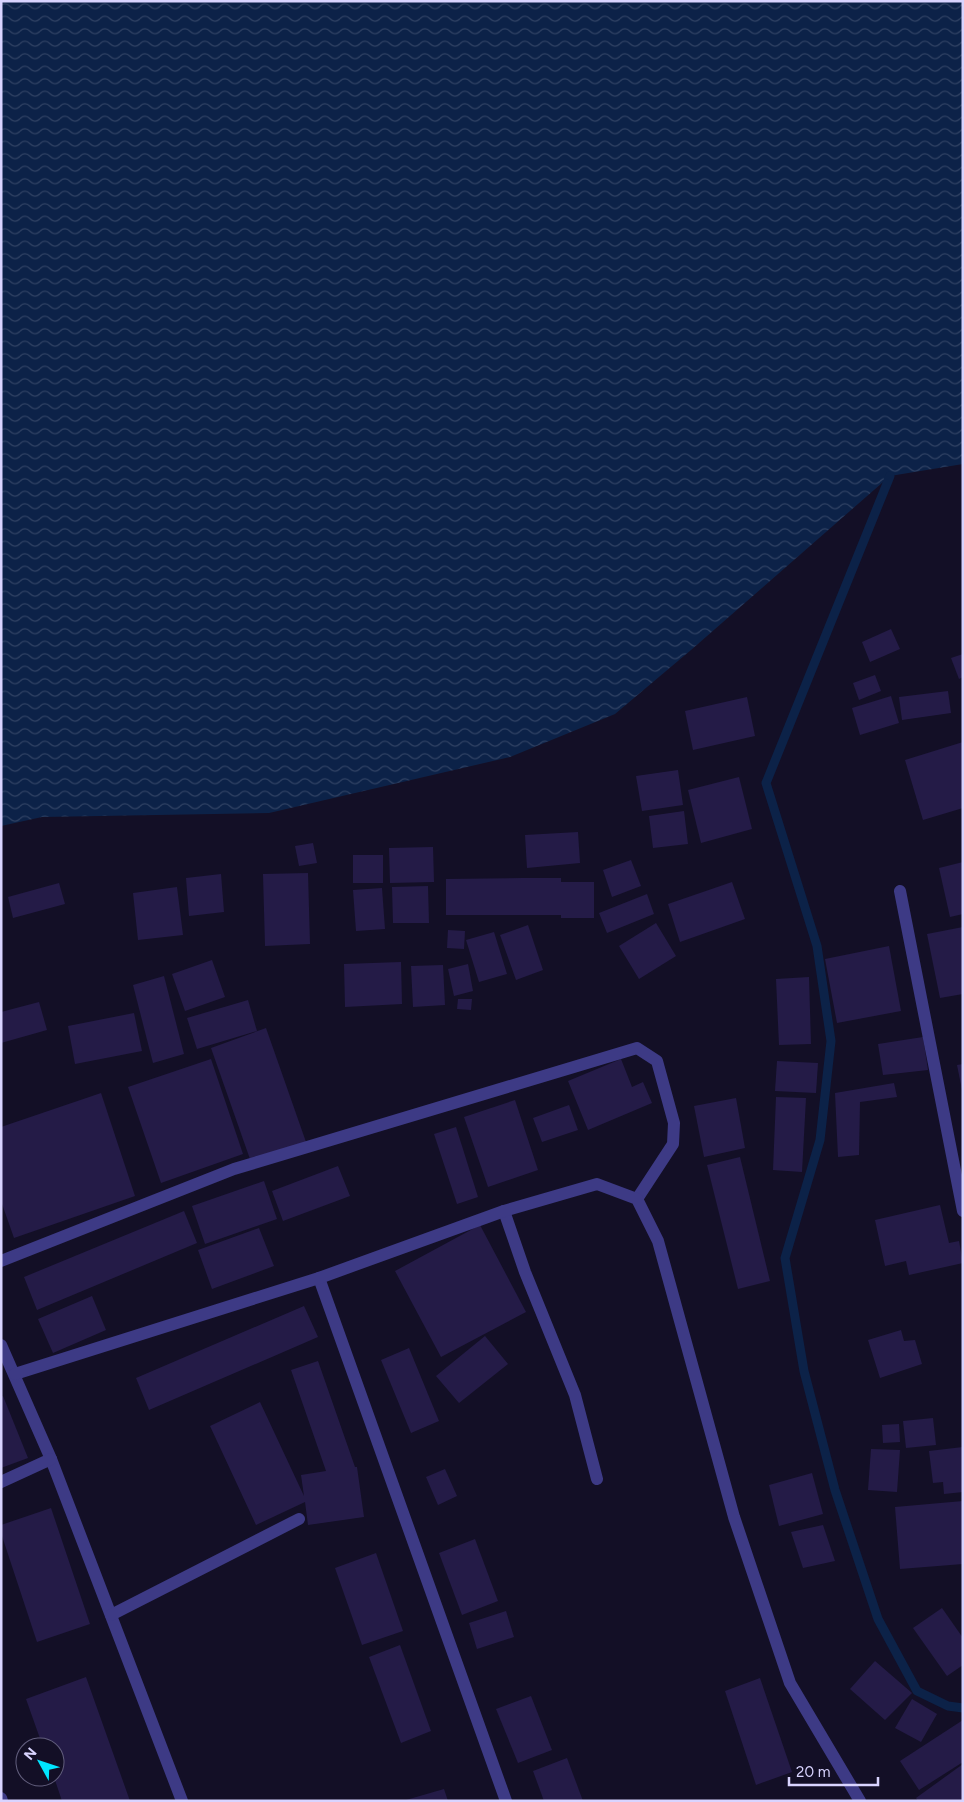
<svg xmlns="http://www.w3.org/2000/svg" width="964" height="1802" font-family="Figtree,sans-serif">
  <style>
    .water { fill: url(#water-waves) }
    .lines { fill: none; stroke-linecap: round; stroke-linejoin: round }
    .stream { stroke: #0c2248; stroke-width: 9 }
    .building { fill: #241b47 }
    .service { stroke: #3d3a85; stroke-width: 12 }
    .minor { stroke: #3d3a85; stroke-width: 12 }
  </style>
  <defs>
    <pattern id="water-waves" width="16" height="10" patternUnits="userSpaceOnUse" patternTransform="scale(1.25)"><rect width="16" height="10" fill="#0c2248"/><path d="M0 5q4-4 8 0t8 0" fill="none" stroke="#2f4163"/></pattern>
  </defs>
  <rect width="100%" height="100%" fill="#130f26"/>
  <polygon class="water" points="1,1 963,1 963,464 890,476 691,650 615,714 510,757 269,813 42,817 1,826"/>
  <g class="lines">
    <polyline class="stream" points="890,476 766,783 817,946 831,1041 820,1140 785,1258 804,1371 835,1490 878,1619 917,1691 948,1706 963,1708"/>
  </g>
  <g class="building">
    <polygon points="891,629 900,649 870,662 862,642"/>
    <polygon points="963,654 963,677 959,679 951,658"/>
    <polygon points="875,675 881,691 859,700 853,683"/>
    <polygon points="948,691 951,713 902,720 899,697"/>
    <polygon points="891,696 899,723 860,735 852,708"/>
    <polygon points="747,697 755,736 693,750 685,711"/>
    <polygon points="963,742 963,808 923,820 905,760"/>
    <polygon points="678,770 683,805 642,811 636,776"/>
    <polygon points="739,777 752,829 701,843 688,790"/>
    <polygon points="684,811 688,844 653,848 649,816"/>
    <polygon points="578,832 580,863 527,868 525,835"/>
    <polygon points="313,843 317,863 299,866 295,846"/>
    <polygon points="433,847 434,882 390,883 389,848"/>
    <rect x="353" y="855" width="30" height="28"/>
    <polygon points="631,860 641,886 612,897 603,870"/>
    <polygon points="963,862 963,914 950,917 939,868"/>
    <polygon points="308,873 310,944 265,946 263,874"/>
    <polygon points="221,874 224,912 189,916 186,878"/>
    <polygon points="523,878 561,878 561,882 594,882 594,918 561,918 561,915 446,915 446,879"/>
    <polygon points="732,882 745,919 680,942 668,904"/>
    <polygon points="59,883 65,904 13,918 8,897"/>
    <polygon points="428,886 429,923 393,923 392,887"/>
    <polygon points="177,887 183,935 138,940 133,893"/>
    <polygon points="382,888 385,929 356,931 353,890"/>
    <polygon points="647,894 654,914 607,933 599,913"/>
    <polygon points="656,923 676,956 639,979 619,946"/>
    <polygon points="528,925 543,970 516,980 500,935"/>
    <polygon points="963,927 963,994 940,998 927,934"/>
    <polygon points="448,930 465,931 464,949 447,948"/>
    <polygon points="494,932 507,974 479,982 466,940"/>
    <polygon points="889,946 901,1011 837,1023 825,959"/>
    <polygon points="212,960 225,997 185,1011 172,974"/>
    <polygon points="401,962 402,1004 345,1007 344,964"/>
    <polygon points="468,964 473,991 454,996 448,969"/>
    <polygon points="443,965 445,1005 413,1007 411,966"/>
    <polygon points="164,976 184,1054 153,1063 133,985"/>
    <polygon points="809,977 811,1044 779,1045 776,979"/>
    <polygon points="458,999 472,999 471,1010 457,1009"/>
    <polygon points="248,1000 257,1031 197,1049 187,1018"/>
    <polygon points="39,1002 47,1030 1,1043 1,1012"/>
    <polygon points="134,1013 142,1051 75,1064 68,1026"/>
    <polygon points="266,1028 306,1142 251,1162 211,1048"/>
    <polygon points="923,1037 928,1070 883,1075 878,1044"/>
    <polygon points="211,1059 243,1154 161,1183 128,1087"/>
    <polygon points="621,1059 632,1087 643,1082 652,1103 588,1130 568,1081"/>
    <polygon points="777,1061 818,1063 816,1093 775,1091"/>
    <polygon points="963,1064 963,1090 962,1090 957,1065"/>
    <polygon points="894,1083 897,1097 860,1102 859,1155 838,1157 835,1093"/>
    <polygon points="101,1093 135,1196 14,1238 1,1201 1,1127"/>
    <polygon points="776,1097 806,1098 802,1172 773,1170"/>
    <polygon points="736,1098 745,1148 704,1157 694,1106"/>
    <polygon points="515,1100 538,1170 488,1187 464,1117"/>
    <polygon points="569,1105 578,1130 542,1142 533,1118"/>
    <polygon points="456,1127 478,1197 457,1204 434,1134"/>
    <polygon points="740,1157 770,1281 738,1289 707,1165"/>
    <polygon points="338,1166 350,1196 283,1221 272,1191"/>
    <polygon points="264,1181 277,1219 205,1244 192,1206"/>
    <polygon points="940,1205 949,1243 959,1241 963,1263 909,1275 906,1261 885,1266 875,1220"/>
    <polygon points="184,1211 197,1243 37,1310 24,1277"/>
    <polygon points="480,1225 526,1312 441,1357 395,1271"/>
    <polygon points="259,1228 274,1266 212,1289 198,1250"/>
    <polygon points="92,1296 106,1330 53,1353 38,1319"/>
    <polygon points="304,1306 318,1337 149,1410 136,1378"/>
    <polygon points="901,1330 904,1341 915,1340 922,1364 880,1378 868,1340"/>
    <polygon points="485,1336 508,1364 459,1403 436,1376"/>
    <polygon points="409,1348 439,1421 411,1433 381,1360"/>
    <polygon points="318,1361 355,1467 357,1467 364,1517 308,1525 305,1502 256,1525 210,1426 260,1402 304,1496 301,1475 326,1471 291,1370"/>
    <polygon points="3,1396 28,1458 1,1468 1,1397"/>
    <polygon points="933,1418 936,1445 906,1448 903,1421"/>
    <polygon points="899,1424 900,1442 883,1443 882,1425"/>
    <polygon points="963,1447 963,1492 944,1494 943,1482 933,1483 929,1451"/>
    <polygon points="871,1449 900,1450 897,1492 868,1490"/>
    <polygon points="445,1469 457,1496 438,1505 426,1477"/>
    <polygon points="812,1473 823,1514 779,1526 769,1485"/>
    <polygon points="963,1501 963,1564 900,1569 895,1507"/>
    <polygon points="51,1508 90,1624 37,1642 1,1533 1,1525"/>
    <polygon points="823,1525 835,1561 803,1568 791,1532"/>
    <polygon points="475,1539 498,1601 462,1615 439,1553"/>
    <polygon points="376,1553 403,1631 362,1645 335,1568"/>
    <polygon points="942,1608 963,1638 963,1665 947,1676 913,1628"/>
    <polygon points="506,1611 514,1637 477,1649 469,1623"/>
    <polygon points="400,1645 431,1731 401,1743 369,1657"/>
    <polygon points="875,1661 912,1693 885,1720 850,1689"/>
    <polygon points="86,1677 130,1801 62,1801 54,1777 55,1747 43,1747 26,1699"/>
    <polygon points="760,1678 792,1772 756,1785 725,1691"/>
    <polygon points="531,1696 552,1750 518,1763 496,1709"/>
    <polygon points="912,1699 937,1714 921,1742 895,1728"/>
    <polygon points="963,1720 963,1762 919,1790 900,1761"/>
    <polygon points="567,1758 583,1801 544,1801 533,1771"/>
    <polygon points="963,1764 963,1801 918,1801 916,1798"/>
    <polygon points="444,1789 448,1801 406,1801 406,1800"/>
  </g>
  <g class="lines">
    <g class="service">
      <polyline points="504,1211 525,1272 575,1395 597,1479"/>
      <polyline points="1,1261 234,1169 637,1048 657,1061 674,1123 673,1144 637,1199"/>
      <polyline points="319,1278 506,1801"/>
      <polyline points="1,1345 51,1459 182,1801"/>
      <polyline points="15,1374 319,1278 504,1211 597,1184 637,1199 658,1241 734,1517 790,1683 860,1801"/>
      <polyline points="1,1482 51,1459"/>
      <polyline points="111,1615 299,1519"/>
      <polyline points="1,1798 2,1801"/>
    </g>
    <polyline class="minor" points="900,891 963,1211"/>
  </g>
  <rect width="964" height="1802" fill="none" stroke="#d9d4ff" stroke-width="5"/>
  <g transform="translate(40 1762) rotate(310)"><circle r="24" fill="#130f26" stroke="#625e7d"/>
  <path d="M0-4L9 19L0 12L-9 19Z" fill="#00e5ff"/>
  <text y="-8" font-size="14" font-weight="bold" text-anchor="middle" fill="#d9d4ff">N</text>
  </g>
  <path d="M789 1777v8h89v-8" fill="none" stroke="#d9d4ff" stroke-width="2.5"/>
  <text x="796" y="1777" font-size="15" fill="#d9d4ff" stroke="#130f26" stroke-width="4" paint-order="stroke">20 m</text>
</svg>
